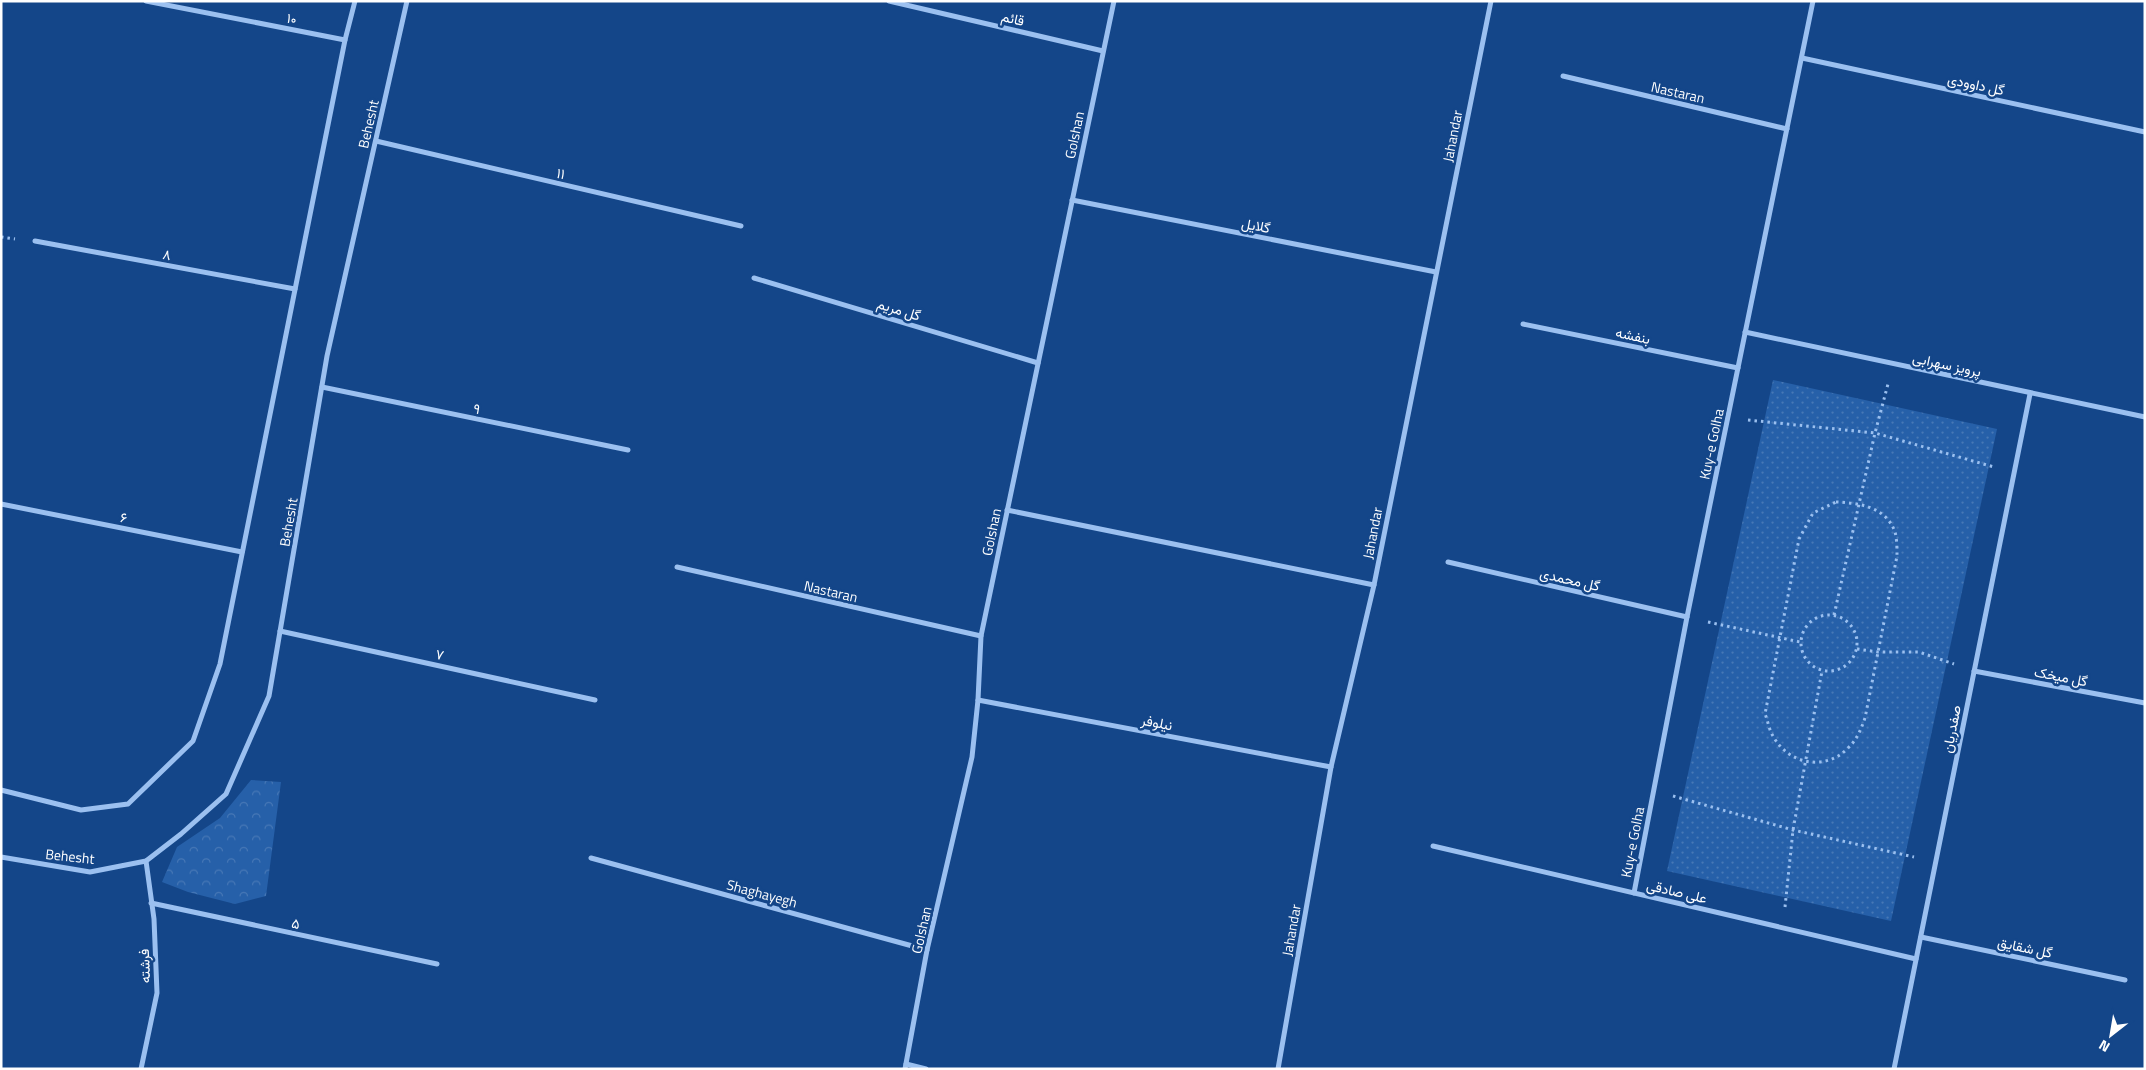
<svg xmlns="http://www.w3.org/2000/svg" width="2146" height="1070" font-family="'Titillium Web',Vazirmatn,sans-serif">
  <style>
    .grass { fill: url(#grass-dots) }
    .forest { fill: url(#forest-crowns) }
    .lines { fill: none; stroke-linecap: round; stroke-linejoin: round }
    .path { stroke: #9bc0f0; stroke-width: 3; stroke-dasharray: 2.5 4; stroke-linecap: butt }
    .minor { stroke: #9bc0f0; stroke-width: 5 }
    .labels { text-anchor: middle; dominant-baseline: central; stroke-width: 5; stroke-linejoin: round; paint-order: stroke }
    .street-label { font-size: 14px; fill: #fff; stroke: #144689 }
  </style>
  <defs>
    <pattern id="grass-dots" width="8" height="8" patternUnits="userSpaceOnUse" patternTransform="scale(1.25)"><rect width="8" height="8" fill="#2660a9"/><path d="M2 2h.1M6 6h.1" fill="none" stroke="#4778b6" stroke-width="1.8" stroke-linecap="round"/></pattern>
    <pattern id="forest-crowns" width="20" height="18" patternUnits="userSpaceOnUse" patternTransform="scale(1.25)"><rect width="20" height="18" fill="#2660a9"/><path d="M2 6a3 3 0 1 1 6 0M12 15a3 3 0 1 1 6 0" fill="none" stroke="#4778b6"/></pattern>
  </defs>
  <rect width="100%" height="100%" fill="#144689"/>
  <polygon class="grass" points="1773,380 1997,429 1891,921 1667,871"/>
  <polygon class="forest" points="251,780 281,782 266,896 235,904 188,892 162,882 177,847 220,818"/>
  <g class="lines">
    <g class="path">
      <polyline points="1,237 15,239"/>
      <polyline points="1748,420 1875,433 1994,467"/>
      <path d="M 1836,502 C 1860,503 1886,507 1895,532 C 1897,539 1897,549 1897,556 L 1865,718 C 1861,729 1857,740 1848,748 C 1825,772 1788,764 1773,736 C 1769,730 1768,721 1765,714 L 1799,539 L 1813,513 Z"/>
      <circle cx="1829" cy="643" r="28"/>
      <polyline points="1834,615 1875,433 1888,384"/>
      <polyline points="1708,622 1800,642"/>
      <polyline points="1857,649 1878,652 1919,652 1954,664"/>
      <polyline points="1673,796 1793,830 1914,857"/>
      <polyline points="1785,907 1793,830 1822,671"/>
    </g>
    <g class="minor">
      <polyline points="146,1 345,40"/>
      <polyline points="889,1 1103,51"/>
      <polyline points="1802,58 2145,132"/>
      <polyline points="1563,76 1787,129"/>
      <polyline points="376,141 741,226"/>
      <polyline points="1072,200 1436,272"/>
      <polyline points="35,241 295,289"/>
      <polyline points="754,278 1038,363"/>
      <polyline points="1523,324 1738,368"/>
      <polyline points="1745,332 2145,417"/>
      <polyline points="322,387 628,450"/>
      <polyline points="1,504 242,552"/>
      <polyline points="1007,510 1374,585"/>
      <polyline points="1448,562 1687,617"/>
      <polyline points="677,567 981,636"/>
      <polyline points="280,631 595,700"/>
      <polyline points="1974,671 2145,703"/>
      <polyline points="978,700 1331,767"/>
      <polyline points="1,790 81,810 128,804 193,741 220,664 345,40 355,1"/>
      <polyline points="1433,846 1916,959"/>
      <polyline points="1,857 90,872 146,861 181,834 226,794 269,696 327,356 407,1"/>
      <polyline points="591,858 927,950"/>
      <polyline points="1634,893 1687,617 1813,1"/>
      <polyline points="151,903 437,964"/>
      <polyline points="1921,937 2125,980"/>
      <polyline points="906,1064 926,1069"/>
      <polyline points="141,1069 157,993 154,919 146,861"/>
      <polyline points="905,1069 927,950 972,757 978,700 981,636 1114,1"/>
      <polyline points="1278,1069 1331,767 1374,585 1491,1"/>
      <polyline points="1894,1069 2030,394"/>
    </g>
  </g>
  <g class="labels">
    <g class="street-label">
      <text transform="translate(292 18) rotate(11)">۱۰</text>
      <text transform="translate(1013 18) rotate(13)">قائم</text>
      <text transform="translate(1976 84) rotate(12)">گل داوودی</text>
      <text transform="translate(1678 92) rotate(13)">Nastaran</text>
      <text transform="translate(368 124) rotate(-77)">Behesht</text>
      <text transform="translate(1074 135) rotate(-78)">Golshan</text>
      <text transform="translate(1452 136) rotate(-79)">Jahandar</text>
      <text transform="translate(561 173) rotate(13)">۱۱</text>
      <text transform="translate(1256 225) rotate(11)">گلایل</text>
      <text transform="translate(167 254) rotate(10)">۸</text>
      <text transform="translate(899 309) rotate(17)">گل مریم</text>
      <text transform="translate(1633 335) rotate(12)">بنفشه</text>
      <text transform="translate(1947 364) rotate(12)">پرویز سهرابی</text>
      <text transform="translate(477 408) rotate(12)">۹</text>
      <text transform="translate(1711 444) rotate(-78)">Kuy-e Golha</text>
      <text transform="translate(124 517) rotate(11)">۶</text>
      <text transform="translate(288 522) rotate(-80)">Behesht</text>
      <text transform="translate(991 532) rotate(-78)">Golshan</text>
      <text transform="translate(1372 533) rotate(-79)">Jahandar</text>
      <text transform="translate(1570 579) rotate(13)">گل محمدی</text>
      <text transform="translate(831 591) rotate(13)">Nastaran</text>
      <text transform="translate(440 654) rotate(12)">۷</text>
      <text transform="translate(2061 676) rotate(11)">گل میخک</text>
      <text transform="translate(1157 722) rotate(11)">نیلوفر</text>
      <text transform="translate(1951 729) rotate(-79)">صفدریان</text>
      <text transform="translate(1632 842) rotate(-79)">Kuy-e Golha</text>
      <text transform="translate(70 856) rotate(6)">Behesht</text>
      <text transform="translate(1677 891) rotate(13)">علی صادقی</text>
      <text transform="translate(762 893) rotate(15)">Shaghayegh</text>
      <text transform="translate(296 923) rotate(12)">۵</text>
      <text transform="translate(921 930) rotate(-77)">Golshan</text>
      <text transform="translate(1291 930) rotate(-80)">Jahandar</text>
      <text transform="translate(2025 947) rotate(12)">گل شقایق</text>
      <text transform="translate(144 966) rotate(-92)">فرشته</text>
    </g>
  </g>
  <rect width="2146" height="1070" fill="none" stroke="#ffffff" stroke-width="5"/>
  <g transform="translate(2111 1035) rotate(211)" stroke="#144689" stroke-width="4" paint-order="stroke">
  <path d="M0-4L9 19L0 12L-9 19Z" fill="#ffffff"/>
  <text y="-8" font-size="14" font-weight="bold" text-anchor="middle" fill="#ffffff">N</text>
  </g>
</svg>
